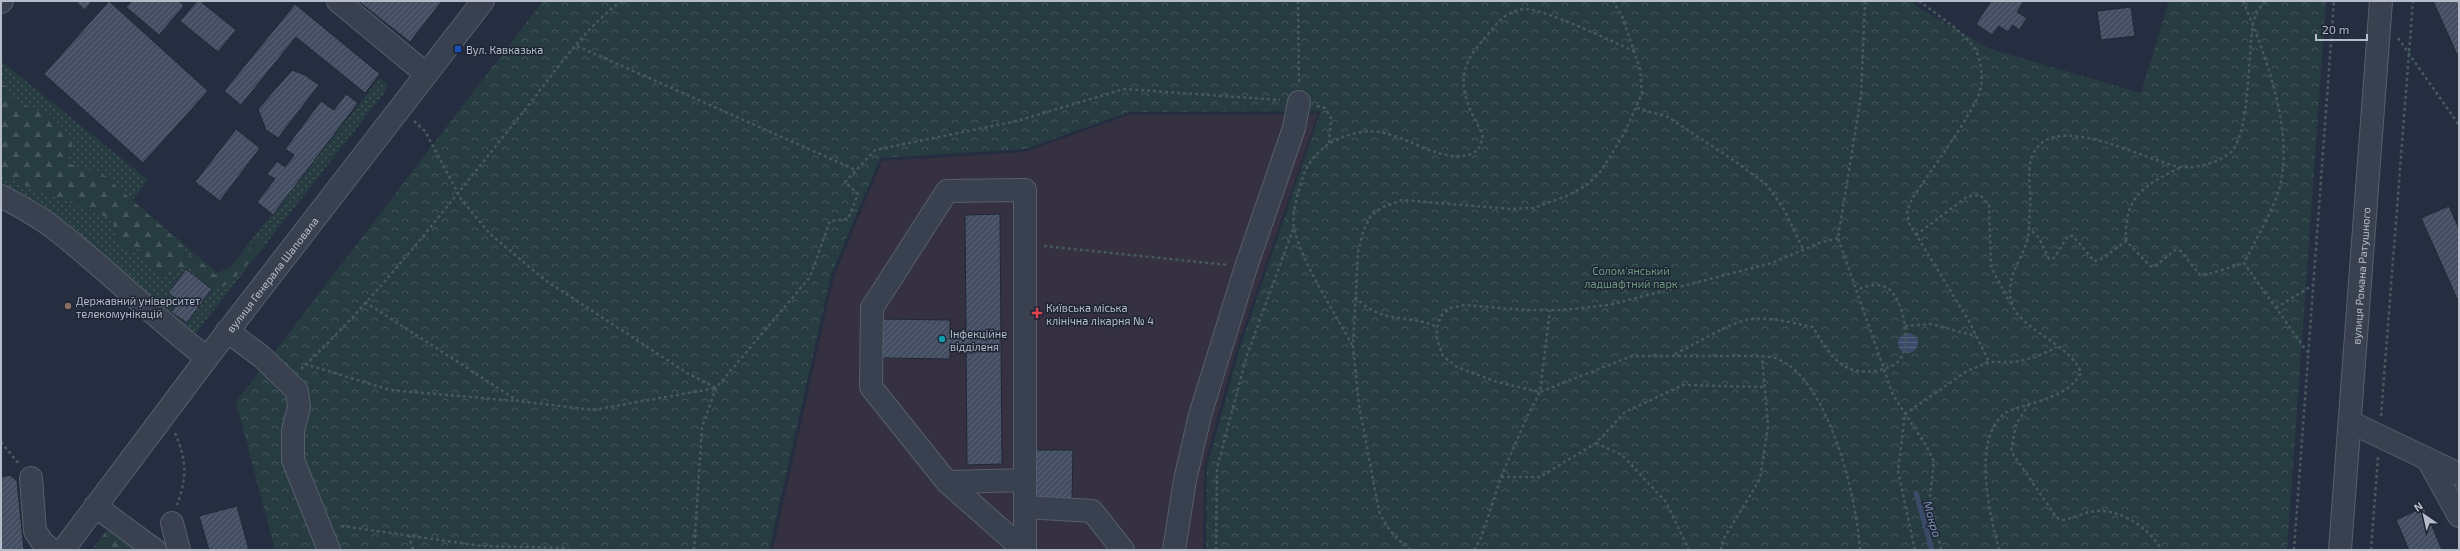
<svg xmlns="http://www.w3.org/2000/svg" width="2460" height="551" font-family="'Exo 2',sans-serif">
  <style>
    .medical { fill: #353141 }
    .grass { fill: url(#grass-dots) }
    .forest { fill: url(#forest-firs) }
    .park { fill: url(#park-crowns) }
    .water { fill: url(#water-rules) }
    .lines { fill: none; stroke-linecap: round; stroke-linejoin: round }
    .stream { stroke: #3b4a69; stroke-width: 5 }
    .building { fill: url(#building-hatch); stroke: #202737 }
    .minor-casing { stroke: #575e6d; stroke-width: 24 }
    .path { stroke: #45595e; stroke-width: 2.5; stroke-dasharray: 3 3; stroke-linecap: butt }
    .minor { stroke: #394150; stroke-width: 22 }
    .transit-dot { fill: #1a4fb4; stroke: #1e2535; stroke-width: 1.5 }
    .education-dot { fill: #8d6e63; stroke: #1e2535; stroke-width: 1.5 }
    .health-dot { fill: #e0444e; stroke: #1e2535; stroke-width: 1.5 }
    .culture-dot { fill: #0f9aa8; stroke: #1e2535; stroke-width: 1.5 }
    .labels { text-anchor: middle; dominant-baseline: central; stroke-width: 3; stroke-linejoin: round; paint-order: stroke }
    .poi-label { font-size: 11px; fill: #b6bcca; stroke: #1e2535; text-anchor: start }
    .park-label { font-size: 11px; fill: #6d9c7c; stroke: #1e2535 }
    .street-label { font-size: 11px; fill: #b6bcca; stroke: #1e2535 }
    .water-label { font-size: 12px; font-style: italic; fill: #7d8eb2; stroke: #1e2535 }
  </style>
  <defs>
    <pattern id="grass-dots" width="8" height="8" patternUnits="userSpaceOnUse"><rect width="8" height="8" fill="#273c41"/><path d="M2 2h.1M6 6h.1" fill="none" stroke="#44565b" stroke-width="1.8" stroke-linecap="round"/></pattern>
    <pattern id="forest-firs" width="22" height="20" patternUnits="userSpaceOnUse"><rect width="22" height="20" fill="#273c41"/><path d="M5 1l3.5 6h-7zM16 11l3.5 6h-7z" fill="#44565b"/></pattern>
    <pattern id="park-crowns" width="20" height="18" patternUnits="userSpaceOnUse"><rect width="20" height="18" fill="#273c41"/><path d="M2 6a3 3 0 1 1 6 0M12 15a3 3 0 1 1 6 0" fill="none" stroke="#44565b"/></pattern>
    <pattern id="water-rules" width="6" height="5" patternUnits="userSpaceOnUse"><rect width="6" height="5" fill="#3b4a69"/><path d="M0 2.5h6" fill="none" stroke="#55627d"/></pattern>
    <pattern id="building-hatch" width="6" height="6" patternUnits="userSpaceOnUse"><rect width="6" height="6" fill="#444e62"/><path d="M-1 1l2-2M0 6l6-6M5 7l2-2" fill="none" stroke="#5d6677"/></pattern>
  </defs>
  <rect width="100%" height="100%" fill="#252e40"/>
  <polygon class="medical" points="1318,114 1236,350 1204,466 1203,550 773,550 834,277 882,161 1025,152 1129,115"/>
  <polygon class="grass" points="1,61 148,180 132,200 222,277 380,78 387,84 385,92 195,334 147,299 100,251 52,214 1,182"/>
  <g class="forest">
    <path d="M 1,82 L 21,104 L 49,113 L 74,140 L 67,163 L 103,174 L 180,243 L 191,257 L 196,257 L 215,275 L 233,265 L 244,253 L 251,250 L 251,244 L 257,236 L 262,238 L 263,245 C 253,257 231,288 215,289 L 186,266 L 160,278 L 150,268 L 138,249 L 125,253 L 117,239 L 112,219 L 1,176 Z"/>
    <polygon points="111,525 146,550 92,550"/>
  </g>
  <polygon class="park" points="543,1 1914,1 1914,5 1990,49 2141,93 2169,1 2326,1 2287,550 1206,550 1207,467 1239,351 1321,111 1129,112 1025,149 880,158 831,275 769,550 275,550 236,402"/>
  <circle class="water" cx="1908" cy="343" r="10"/>
  <g class="lines">
    <polyline class="stream" points="1916,493 1932,550"/>
  </g>
  <g class="building">
    <polygon points="75,1 92,1 85,10"/>
    <polygon points="109,1 208,91 143,163 44,74"/>
    <polygon points="132,1 179,1 184,6 159,35 126,7"/>
    <polygon points="197,1 200,1 236,30 218,52 180,21"/>
    <polygon points="358,1 442,1 410,42"/>
    <polygon points="1991,1 2024,1 2017,12 2027,18 2019,30 2013,25 2008,32 1999,26 1992,35 1976,24"/>
    <polygon points="2433,1 2459,1 2459,59"/>
    <polygon points="295,4 380,74 365,93 296,37 241,105 224,91"/>
    <polygon points="2131,7 2135,36 2101,40 2097,11"/>
    <polygon points="292,70 305,75 319,85 278,138 266,130 258,109"/>
    <polygon points="346,94 358,103 273,215 257,202 275,179 267,174 277,161 285,167 294,155 285,149 321,101 334,110"/>
    <polygon points="236,129 260,148 220,201 195,182"/>
    <polygon points="2449,206 2459,229 2459,303 2421,218"/>
    <polygon points="1000,214 1002,464 967,465 966,348 950,348 950,359 882,358 883,319 950,320 950,331 966,331 965,215"/>
    <polygon points="186,269 212,289 187,323 171,312 179,301 168,293"/>
    <polygon points="1034,450 1073,450 1072,503 1033,503"/>
    <polygon points="10,475 17,481 24,550 1,550 1,477"/>
    <polygon points="237,506 249,550 209,550 199,516"/>
    <polygon points="2424,507 2442,550 2409,550 2396,520"/>
  </g>
  <g class="lines">
    <g class="minor-casing">
      <g id="minor">
        <polyline points="338,1 426,74"/>
        <polyline points="1,2 2,1"/>
        <path d="M 1,196 C 17,205 35,214 51,226 C 105,267 152,316 207,358"/>
        <polyline points="227,331 262,357 297,391 299,407 293,431 293,460 329,550"/>
        <polyline points="2350,422 2459,474"/>
        <polyline points="2428,460 2459,516"/>
        <polyline points="31,478 35,531 43,543 52,550"/>
        <polyline points="947,482 1024,550"/>
        <polyline points="95,506 155,550"/>
        <polyline points="1025,507 1092,511 1123,550"/>
        <polyline points="172,523 179,550"/>
        <path id="s1" d="M 63,550 L 207,358 L 483,1"/>
        <polyline points="1025,550 1025,190 947,191 872,308 871,387 947,482 1025,480"/>
        <polyline points="1174,550 1185,480 1200,415 1246,267 1294,128 1299,102"/>
        <path id="s2" d="M 2340,550 L 2381,1"/>
      </g>
    </g>
    <g class="path">
      <polyline points="1298,1 1299,84"/>
      <polyline points="1865,1 1861,96 1838,238 1893,395 1927,447 1934,462 1930,496 1941,550"/>
      <path d="M 1919,1 C 1937,15 1959,28 1973,46 C 1981,57 1983,74 1981,87 C 1978,108 1926,177 1912,199 L 1907,211 L 1909,223 L 1969,321 L 1989,362"/>
      <path d="M 2243,1 C 2265,53 2294,130 2280,186 C 2275,207 2254,243 2244,263 L 2308,353"/>
      <polyline points="2398,38 2459,125"/>
      <polyline points="577,46 856,170"/>
      <polyline points="1317,106 1325,108 1331,118 1329,143"/>
      <polyline points="1637,108 1668,117 1736,162 1767,185 1785,211 1803,249"/>
      <polyline points="414,121 425,131 461,199 490,234 545,280 687,373 716,388"/>
      <polyline points="2028,227 2039,238 2049,259 2054,258 2068,236 2073,236 2094,261 2100,260 2126,241 2150,266 2154,267 2175,250 2181,251 2200,275 2206,275 2244,263"/>
      <polyline points="1916,235 1968,196 1980,195 1989,205 1991,267 2010,303"/>
      <path d="M 1838,238 L 1819,243 L 1772,263 L 1609,305 L 1563,310 L 1525,310 L 1465,305 L 1450,308 L 1441,316 L 1437,327 L 1437,340 L 1443,356 L 1457,367 L 1497,382 L 1540,392 L 1632,356 L 1762,356 C 1767,357 1775,357 1780,360 C 1830,383 1857,500 1860,550"/>
      <path d="M 2126,241 C 2124,195 2144,186 2181,167"/>
      <polyline points="1044,246 1228,265"/>
      <path d="M 1355,297 C 1384,326 1407,313 1437,327"/>
      <polyline points="365,302 518,401 593,410 716,388"/>
      <polyline points="2276,308 2313,285"/>
      <polyline points="1905,326 1931,324 1976,336"/>
      <path d="M 1352,345 C 1336,314 1300,260 1294,228 C 1292,216 1296,201 1299,189 C 1303,174 1309,160 1321,150 C 1336,137 1360,129 1380,132 C 1408,137 1435,159 1464,156 C 1469,156 1474,152 1478,150 L 1483,138 C 1480,126 1472,116 1468,104 C 1457,72 1468,57 1489,33 C 1498,22 1507,11 1523,9 C 1541,7 1613,42 1634,51"/>
      <path d="M 1675,354 C 1694,345 1732,321 1751,319 C 1772,317 1793,323 1813,327 C 1830,356 1843,378 1880,370 C 1888,368 1897,365 1901,358 C 1912,341 1903,286 1878,285 C 1872,284 1863,288 1857,289"/>
      <polyline points="305,364 390,390 517,401"/>
      <path d="M 301,369 C 382,293 450,202 520,116 C 549,80 585,26 622,1"/>
      <path d="M 2029,404 L 2016,424 L 2011,451 L 2054,514 L 2059,519 L 2064,520 C 2075,517 2086,512 2097,511 C 2121,509 2152,530 2161,550"/>
      <polyline points="2381,416 2413,1"/>
      <path d="M 175,433 C 187,460 187,478 177,505"/>
      <polyline points="1,442 19,464"/>
      <polyline points="1596,443 1622,455 1666,502 1689,550"/>
      <polyline points="1501,477 1540,477 1596,443 1625,412 1683,385 1764,387"/>
      <polyline points="341,526 482,546 566,548 569,550"/>
      <polyline points="409,535 413,550"/>
      <polyline points="694,550 702,427 716,388 810,277 830,221 848,219 858,194 845,182 875,150 1017,121 1124,89 1280,100"/>
      <polyline points="1216,550 1217,468 1247,355 1294,227"/>
      <path d="M 1411,550 C 1396,539 1386,528 1379,511 L 1359,405 L 1353,346 L 1358,252 L 1363,232 L 1371,215 L 1383,207 L 1402,200 L 1509,209 L 1534,208 L 1569,195 L 1588,184 L 1602,170 L 1625,132 L 1642,93 L 1640,69 L 1622,16 L 1613,1"/>
      <polyline points="1474,550 1481,538 1501,477 1527,417 1540,392 1550,310"/>
      <polyline points="1721,550 1723,540 1760,479 1768,426 1762,356"/>
      <polyline points="1915,550 1898,471 1905,414 1967,371 1989,362 2015,362 2036,357 2057,347"/>
      <path d="M 1999,550 C 1990,514 1971,440 2005,413 C 2030,401 2066,400 2081,373 C 2072,345 2019,329 2012,304 C 2005,278 2018,267 2026,244 C 2030,233 2029,220 2030,208 C 2032,192 2026,173 2032,157 C 2050,106 2147,162 2181,167 C 2196,169 2221,162 2232,151 C 2250,130 2248,54 2253,24 L 2257,11 L 2266,1"/>
      <polyline points="2187,550 2209,550"/>
      <polyline points="2294,550 2334,1"/>
      <polyline points="2371,550 2378,457"/>
    </g>
    <use href="#minor" class="minor"/>
  </g>
  <rect class="transit-dot" x="454" y="45" width="8" height="8" rx="2"/>
  <circle class="education-dot" cx="68" cy="306" r="4"/>
  <path class="health-dot" d="M1035 307h4v4h4v4h-4v4h-4v-4h-4v-4h4z"/>
  <circle class="culture-dot" cx="942" cy="339" r="4"/>
  <g class="labels">
    <g class="poi-label">
      <text x="466" y="49">Вул. Кавказька</text>
      <text x="76" y="300">Державний університет<tspan x="76" dy="13">телекомунікацій</tspan></text>
      <text x="1046" y="307">Київська міська<tspan x="1046" dy="13">клінічна лікарня № 4</tspan></text>
      <text x="950" y="333">Інфекційне<tspan x="950" dy="13">відділеня</tspan></text>
    </g>
    <g class="park-label">
      <text x="1631" y="270">Солом'янський<tspan x="1631" dy="13">ладшафтний парк</tspan></text>
    </g>
    <g class="street-label">
      <text stroke="none"><textPath href="#s1" startOffset="346">вулиця Генерала Шаповала</textPath></text>
      <text stroke="none"><textPath href="#s2" startOffset="275">вулиця Романа Ратушного</textPath></text>
    </g>
    <g class="water-label">
      <text transform="translate(1933 519) rotate(74)">Мокра</text>
    </g>
  </g>
  <rect width="2460" height="551" fill="none" stroke="#b6bcca" stroke-width="4"/>
  <g transform="translate(2424 515) rotate(326)" stroke="#1e2535" stroke-width="3" paint-order="stroke">
  <path d="M0-3L7 15L0 10L-7 15Z" fill="#b6bcca"/>
  <text y="-6" font-size="11" font-weight="bold" text-anchor="middle" fill="#b6bcca">N</text>
  </g>
  <path d="M2316 34v6h51v-6" fill="none" stroke="#b6bcca" stroke-width="2"/>
  <text x="2322" y="34" font-size="12" fill="#b6bcca" stroke="#1e2535" stroke-width="3" paint-order="stroke">20 m</text>
</svg>
